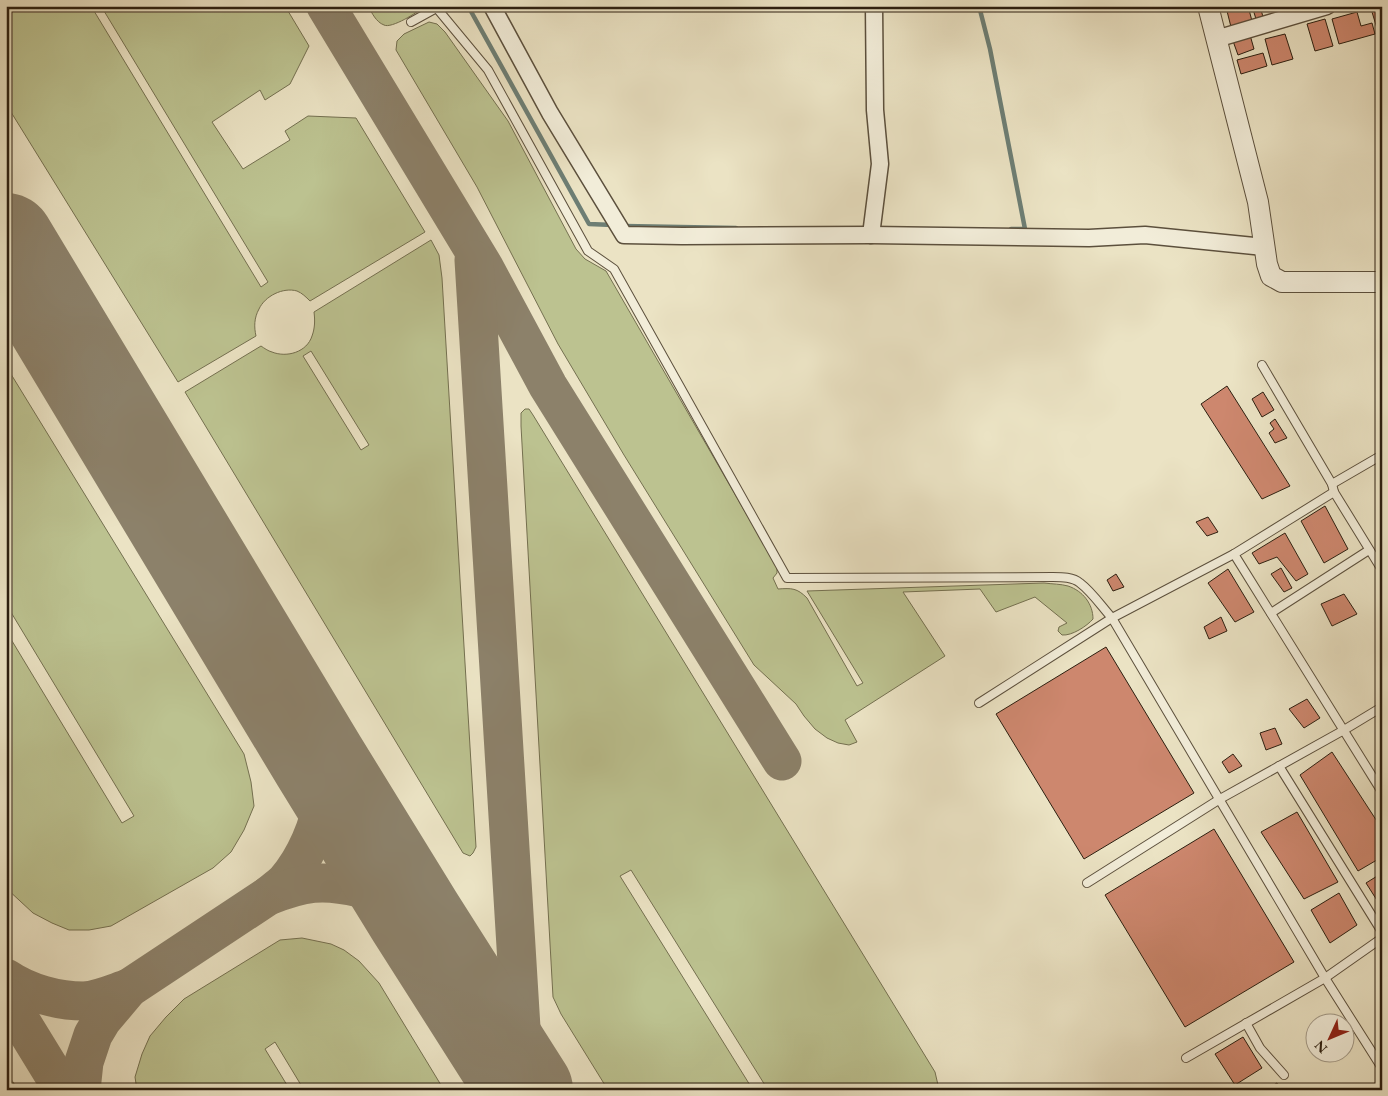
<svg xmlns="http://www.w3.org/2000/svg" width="1388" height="1096" font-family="'EB Garamond',serif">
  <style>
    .green { fill: #bcc290; stroke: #747050; fill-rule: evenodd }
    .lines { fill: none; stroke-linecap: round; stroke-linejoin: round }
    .stream { stroke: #6d7e74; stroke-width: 4.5 }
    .taxiway { stroke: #8c816a; stroke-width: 39 }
    .runway { stroke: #8c816a; stroke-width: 96 }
    .building { fill: #cd876e; stroke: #2c1f10 }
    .service-casing { stroke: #5c503d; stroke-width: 10 }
    .minor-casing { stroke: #5c503d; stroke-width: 19 }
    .tertiary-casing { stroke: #5c503d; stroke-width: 22 }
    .service { stroke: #f2edd9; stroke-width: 8 }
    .minor { stroke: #f2edd9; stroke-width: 16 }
    .tertiary { stroke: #f2edd9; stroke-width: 20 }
  </style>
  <rect width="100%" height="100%" fill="#ebe3c4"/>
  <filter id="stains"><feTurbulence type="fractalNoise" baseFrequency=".004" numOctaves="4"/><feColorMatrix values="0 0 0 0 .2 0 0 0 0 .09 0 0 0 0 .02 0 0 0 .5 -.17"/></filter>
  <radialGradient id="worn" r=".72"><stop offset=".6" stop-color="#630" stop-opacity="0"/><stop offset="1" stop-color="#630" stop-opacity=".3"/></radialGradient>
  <g class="green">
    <path d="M 6,6 L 91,6 L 261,287 L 268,282 L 101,6 L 285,6 L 309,46 L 290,84 L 265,100 L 260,90 L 212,122 L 243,169 L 290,140 L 285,131 L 308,116 L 356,118 L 425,232 L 310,301 C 306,297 302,293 297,291 C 283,287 265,296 259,309 C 254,318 254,327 256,336 L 178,382 L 6,104 Z"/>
    <path d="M 368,6 L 424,6 C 419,12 391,29 384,25 C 376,22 372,13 368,6 Z"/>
    <path d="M 429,22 L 437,24 L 445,32 L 508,121 L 576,249 L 585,259 L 606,271 L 777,567 L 777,573 L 773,578 L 778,589 C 792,588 797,588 807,598 L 857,686 L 863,683 L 807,591 L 1044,583 C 1052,584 1061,584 1068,586 C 1083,591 1093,604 1093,619 C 1087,626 1072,636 1062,635 L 1058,631 L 1059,627 L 1067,623 L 1035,597 L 996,612 L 980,589 L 903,592 L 945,656 L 845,720 L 857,742 L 849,745 L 838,743 L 827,738 L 815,729 L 804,716 L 796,704 L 754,665 L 624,455 L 558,344 L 477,187 L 396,50 L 397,41 L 404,34 Z"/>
    <path d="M 431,240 L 439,255 L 442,278 L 476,847 L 473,853 L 470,856 L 463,853 L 185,392 L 261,346 C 264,348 268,351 272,352 C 287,358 307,352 312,336 C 315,328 315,320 314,312 ZM 311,351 L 369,445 L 361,450 L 303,356 Z"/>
    <polygon points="6,366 244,754 251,782 254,806 244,830 231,852 213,868 111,926 89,930 69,930 52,923 33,913 6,888 6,631 122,823 134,816 6,604"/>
    <polygon points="525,409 529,409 533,415 935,1072 938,1085 936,1090 768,1090 631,870 620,876 753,1090 608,1090 561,1014 553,997 521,426 521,413"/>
    <polygon points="302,938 331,944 344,950 359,961 379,983 444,1090 304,1090 275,1042 265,1049 290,1090 137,1090 135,1077 142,1054 150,1036 166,1017 184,999 280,940"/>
    <polygon points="6,1071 18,1090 6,1090"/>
  </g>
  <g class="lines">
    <g class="stream">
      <polyline points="468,6 589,224 613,225"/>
      <polyline points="979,6 990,49 1025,229 1011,229"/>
      <polyline points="624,226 736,228"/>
    </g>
    <g class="taxiway">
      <polyline points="326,6 484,267 548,386 782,761"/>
      <polyline points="474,260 521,1028 522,1085"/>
      <path d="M 268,896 C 274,891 281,886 286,881 C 305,859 320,825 323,796 C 323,784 321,773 319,761"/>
      <path d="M 6,978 C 28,993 58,1001 84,1001 C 99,1000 114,993 129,988"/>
      <polyline points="6,997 63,1090"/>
      <path d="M 81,1090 L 84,1062 L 93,1035 L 102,1020 L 129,988 L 268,896 C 304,882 322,879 360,888 C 369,891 381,893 389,898 C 398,903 406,911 415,917"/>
    </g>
    <polyline class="runway" points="6,241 319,761 415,917 525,1090"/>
  </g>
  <g class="building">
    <polygon points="1242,6 1248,6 1252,21 1231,27 1227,11"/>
    <polygon points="1252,6 1260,6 1263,17 1256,19"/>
    <polygon points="1382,9 1382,34 1379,35 1372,12"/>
    <polygon points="1357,12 1361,26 1372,23 1375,34 1339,44 1332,19"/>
    <polygon points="1325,19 1333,46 1315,51 1307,24"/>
    <polygon points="1285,34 1293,59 1272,65 1265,39"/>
    <polygon points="1250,35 1254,49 1238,55 1233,41"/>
    <polygon points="1263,53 1267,66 1241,74 1237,60"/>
    <polygon points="1227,386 1290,486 1262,499 1201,404"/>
    <polygon points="1263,392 1274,410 1262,417 1252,399"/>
    <polygon points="1275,419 1287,438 1275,443 1269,433 1274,429 1270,423"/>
    <polygon points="1325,506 1348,549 1324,563 1301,521"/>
    <polygon points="1208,517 1218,532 1207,536 1196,522"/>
    <polygon points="1285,533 1308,574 1296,581 1277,557 1259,564 1252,553"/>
    <polygon points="1281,568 1292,588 1284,592 1271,574"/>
    <polygon points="1228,569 1254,612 1235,622 1208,583"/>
    <polygon points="1116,574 1124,587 1113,591 1107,580"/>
    <polygon points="1344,594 1357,614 1332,626 1321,604"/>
    <polygon points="1221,617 1227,631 1209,639 1204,627"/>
    <polygon points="1106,647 1194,793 1084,859 996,714"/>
    <polygon points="1307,699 1320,718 1304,728 1289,709"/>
    <polygon points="1275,728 1282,744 1266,750 1260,733"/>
    <polygon points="1332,752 1382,829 1382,857 1358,871 1300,775"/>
    <polygon points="1233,754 1242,766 1229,773 1222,762"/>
    <polygon points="1297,812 1338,882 1304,899 1261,832"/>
    <polygon points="1214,829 1294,962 1185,1027 1105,895"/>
    <polygon points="1382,873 1382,903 1380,905 1366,883"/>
    <polygon points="1339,893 1357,925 1330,943 1311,910"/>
    <polygon points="1243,1037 1262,1068 1235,1085 1215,1054"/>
    <polygon points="1277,1083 1281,1090 1265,1090"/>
  </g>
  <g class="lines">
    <g class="service-casing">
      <g id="service">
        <path d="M 435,6 L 488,70 L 588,251 L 614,269 L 787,578 L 1053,577 C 1062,577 1073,577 1080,583 C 1092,592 1102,607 1112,618 L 1325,978 L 1382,1068"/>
        <polyline points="411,22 440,6"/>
        <polyline points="1262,365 1332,484 1334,492 1382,570"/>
        <polyline points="1332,484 1382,455"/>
        <polyline points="1234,554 1382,792"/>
        <polyline points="1271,613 1369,550"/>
        <polyline points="979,703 1112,618 1234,554 1334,492"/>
        <polyline points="1279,766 1382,932"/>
        <polyline points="1087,883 1220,799 1344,730 1382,707"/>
        <polyline points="1246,1023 1260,1048 1284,1075"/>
        <polyline points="1186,1058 1325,978 1382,938"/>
      </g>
    </g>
    <g class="minor-casing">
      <g id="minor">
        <polyline points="492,6 550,113 624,235 682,236 871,235 1089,238 1145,235 1264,247"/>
        <polyline points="1216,39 1327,6"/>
        <polyline points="871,235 880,164 875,110 874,6"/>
      </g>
    </g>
    <g class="tertiary-casing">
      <polyline id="tertiary" points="1208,6 1258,202 1267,264 1271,276 1282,282 1382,282"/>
    </g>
    <use href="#service" class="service"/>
    <use href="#minor" class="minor"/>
    <use href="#tertiary" class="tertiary"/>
  </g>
  <rect width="1388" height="1096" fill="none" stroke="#ebe3c4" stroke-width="25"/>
  <rect x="8" y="8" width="1373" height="1081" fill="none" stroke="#2c1f10" stroke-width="2.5"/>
  <rect x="12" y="12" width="1363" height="1071" fill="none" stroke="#2c1f10"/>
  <g transform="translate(1330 1038) rotate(226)"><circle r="24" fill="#f2edd9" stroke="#a39b89"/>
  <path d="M0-4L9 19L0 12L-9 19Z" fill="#8f2418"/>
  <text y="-8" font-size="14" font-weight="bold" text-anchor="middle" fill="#2c1f10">N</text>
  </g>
  <rect width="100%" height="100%" filter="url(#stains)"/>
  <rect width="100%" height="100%" fill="url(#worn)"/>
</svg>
